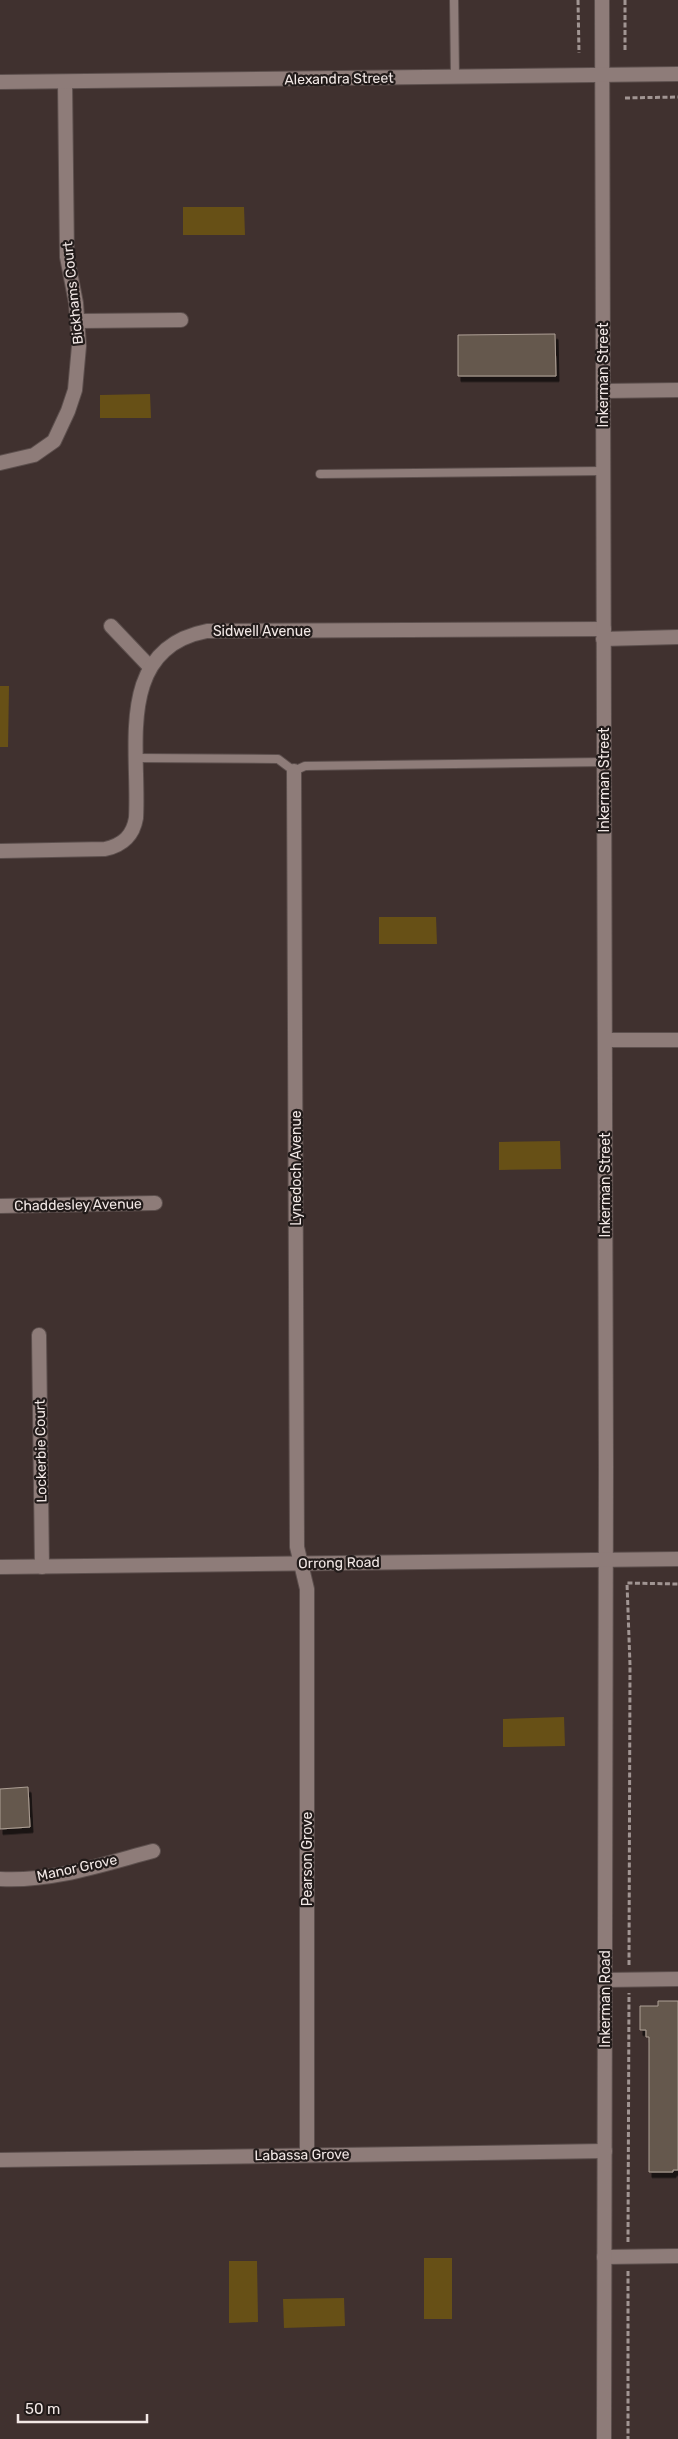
<svg xmlns="http://www.w3.org/2000/svg" width="678" height="2439" font-family="Rubik,sans-serif">
  <style>
    .green { fill: #675016 }
    .building { fill: #65584e; stroke: #ad9f94; filter: url(#shadow) }
    .lines { fill: none; stroke-linecap: round; stroke-linejoin: round }
    .service-casing { stroke: #5c4f4d; stroke-width: 10 }
    .minor-casing { stroke: #5c4f4d; stroke-width: 16 }
    .tertiary-casing { stroke: #5c4f4d; stroke-width: 16 }
    .path { stroke: #a19593; stroke-width: 3; stroke-dasharray: 5 2.5; stroke-linecap: butt }
    .service { stroke: #8e7c79; stroke-width: 8 }
    .minor { stroke: #8e7c79; stroke-width: 14 }
    .tertiary { stroke: #8e7c79; stroke-width: 14 }
    .labels { text-anchor: middle; dominant-baseline: central; stroke-width: 4.5; stroke-linejoin: round; paint-order: stroke }
    .street-label { font-size: 14px; fill: #f2e8e6; stroke: #221b1a }
  </style>
  <defs>
    <filter id="shadow"><feDropShadow dx="3" dy="5.5" stdDeviation="0" flood-color="#0009"/></filter>
  </defs>
  <rect width="100%" height="100%" fill="#40312f"/>
  <g class="green">
    <polygon points="183,207 244,207 245,235 183,235"/>
    <polygon points="150,394 151,418 100,418 100,395"/>
    <polygon points="0,686 9,686 8,747 0,747"/>
    <polygon points="379,917 436,917 437,944 379,944"/>
    <polygon points="560,1141 561,1169 499,1170 499,1142"/>
    <polygon points="564,1717 565,1746 503,1747 503,1719"/>
    <rect x="424" y="2258" width="28" height="61"/>
    <polygon points="229,2261 257,2261 258,2322 229,2323"/>
    <polygon points="344,2298 345,2326 284,2328 283,2299"/>
  </g>
  <g class="building">
    <polygon points="555,334 556,376 458,376 458,335"/>
    <polygon points="28,1787 30,1827 0,1829 0,1789"/>
    <polygon points="658,2001 678,2001 678,2170 673,2170 673,2172 649,2172 649,2037 646,2037 646,2030 640,2030 640,2006 658,2006"/>
  </g>
  <g class="lines">
    <g class="service-casing">
      <g id="service">
        <polyline points="454,0 455,77"/>
        <polyline points="320,474 603,471"/>
        <polyline points="137,758 278,759 294,771 305,766 604,762"/>
      </g>
    </g>
    <g class="minor-casing">
      <g id="minor">
        <polyline points="79,321 181,320"/>
        <polyline points="603,391 678,390"/>
        <polyline points="0,463 34,455 54,441 68,411 75,390 79,346 76,303 67,257 65,82"/>
        <polyline points="111,626 150,667"/>
        <polyline points="603,639 678,637"/>
        <polyline points="294,771 297,1547 307,1589 307,2155"/>
        <path d="M 0,851 L 105,849 C 123,845 133,836 136,818 C 140,749 114,649 207,631 L 604,629"/>
        <polyline points="605,1040 678,1040"/>
        <polyline points="0,1206 155,1203"/>
        <polyline points="39,1335 42,1567"/>
        <path d="M 0,1879 C 52,1882 104,1864 153,1851"/>
        <polyline points="605,1980 678,1979"/>
        <polyline points="0,2160 605,2151"/>
        <polyline points="604,2257 678,2256"/>
      </g>
    </g>
    <g class="tertiary-casing">
      <g id="tertiary">
        <polyline points="602,0 606,1466 604,2439"/>
        <polyline points="0,82 678,74"/>
        <polyline points="0,1567 678,1559"/>
      </g>
    </g>
    <g class="path">
      <polyline points="578,0 579,53"/>
      <polyline points="625,0 625,50"/>
      <polyline points="625,98 678,97"/>
      <polyline points="629,1965 630,1665 627,1583 678,1584"/>
      <polyline points="628,2242 629,1993"/>
      <polyline points="628,2271 628,2439"/>
    </g>
    <use href="#service" class="service"/>
    <use href="#minor" class="minor"/>
    <use href="#tertiary" class="tertiary"/>
  </g>
  <g class="labels">
    <g class="street-label">
      <text transform="translate(339 79) rotate(-1)">Alexandra Street</text>
      <text transform="translate(73 293) rotate(-96)">Bickhams Court</text>
      <text transform="translate(603 375) rotate(-90)">Inkerman Street</text>
      <text x="262" y="631">Sidwell Avenue</text>
      <text transform="translate(604 780) rotate(-90)">Inkerman Street</text>
      <text transform="translate(296 1168) rotate(-90)">Lynedoch Avenue</text>
      <text transform="translate(605 1185) rotate(-90)">Inkerman Street</text>
      <text transform="translate(78 1205) rotate(-1)">Chaddesley Avenue</text>
      <text transform="translate(41 1451) rotate(-91)">Lockerbie Court</text>
      <text transform="translate(339 1563) rotate(-1)">Orrong Road</text>
      <text transform="translate(307 1859) rotate(-90)">Pearson Grove</text>
      <text transform="translate(77 1868) rotate(-12)">Manor Grove</text>
      <text transform="translate(605 1999) rotate(-90)">Inkerman Road</text>
      <text transform="translate(302 2155) rotate(-1)">Labassa Grove</text>
    </g>
  </g>
  <path d="M18 2414v8h129v-8" fill="none" stroke="#f2e8e6" stroke-width="2.5"/>
  <text x="25" y="2414" font-size="15" fill="#f2e8e6" stroke="#221b1a" stroke-width="4" paint-order="stroke">50 m</text>
</svg>
